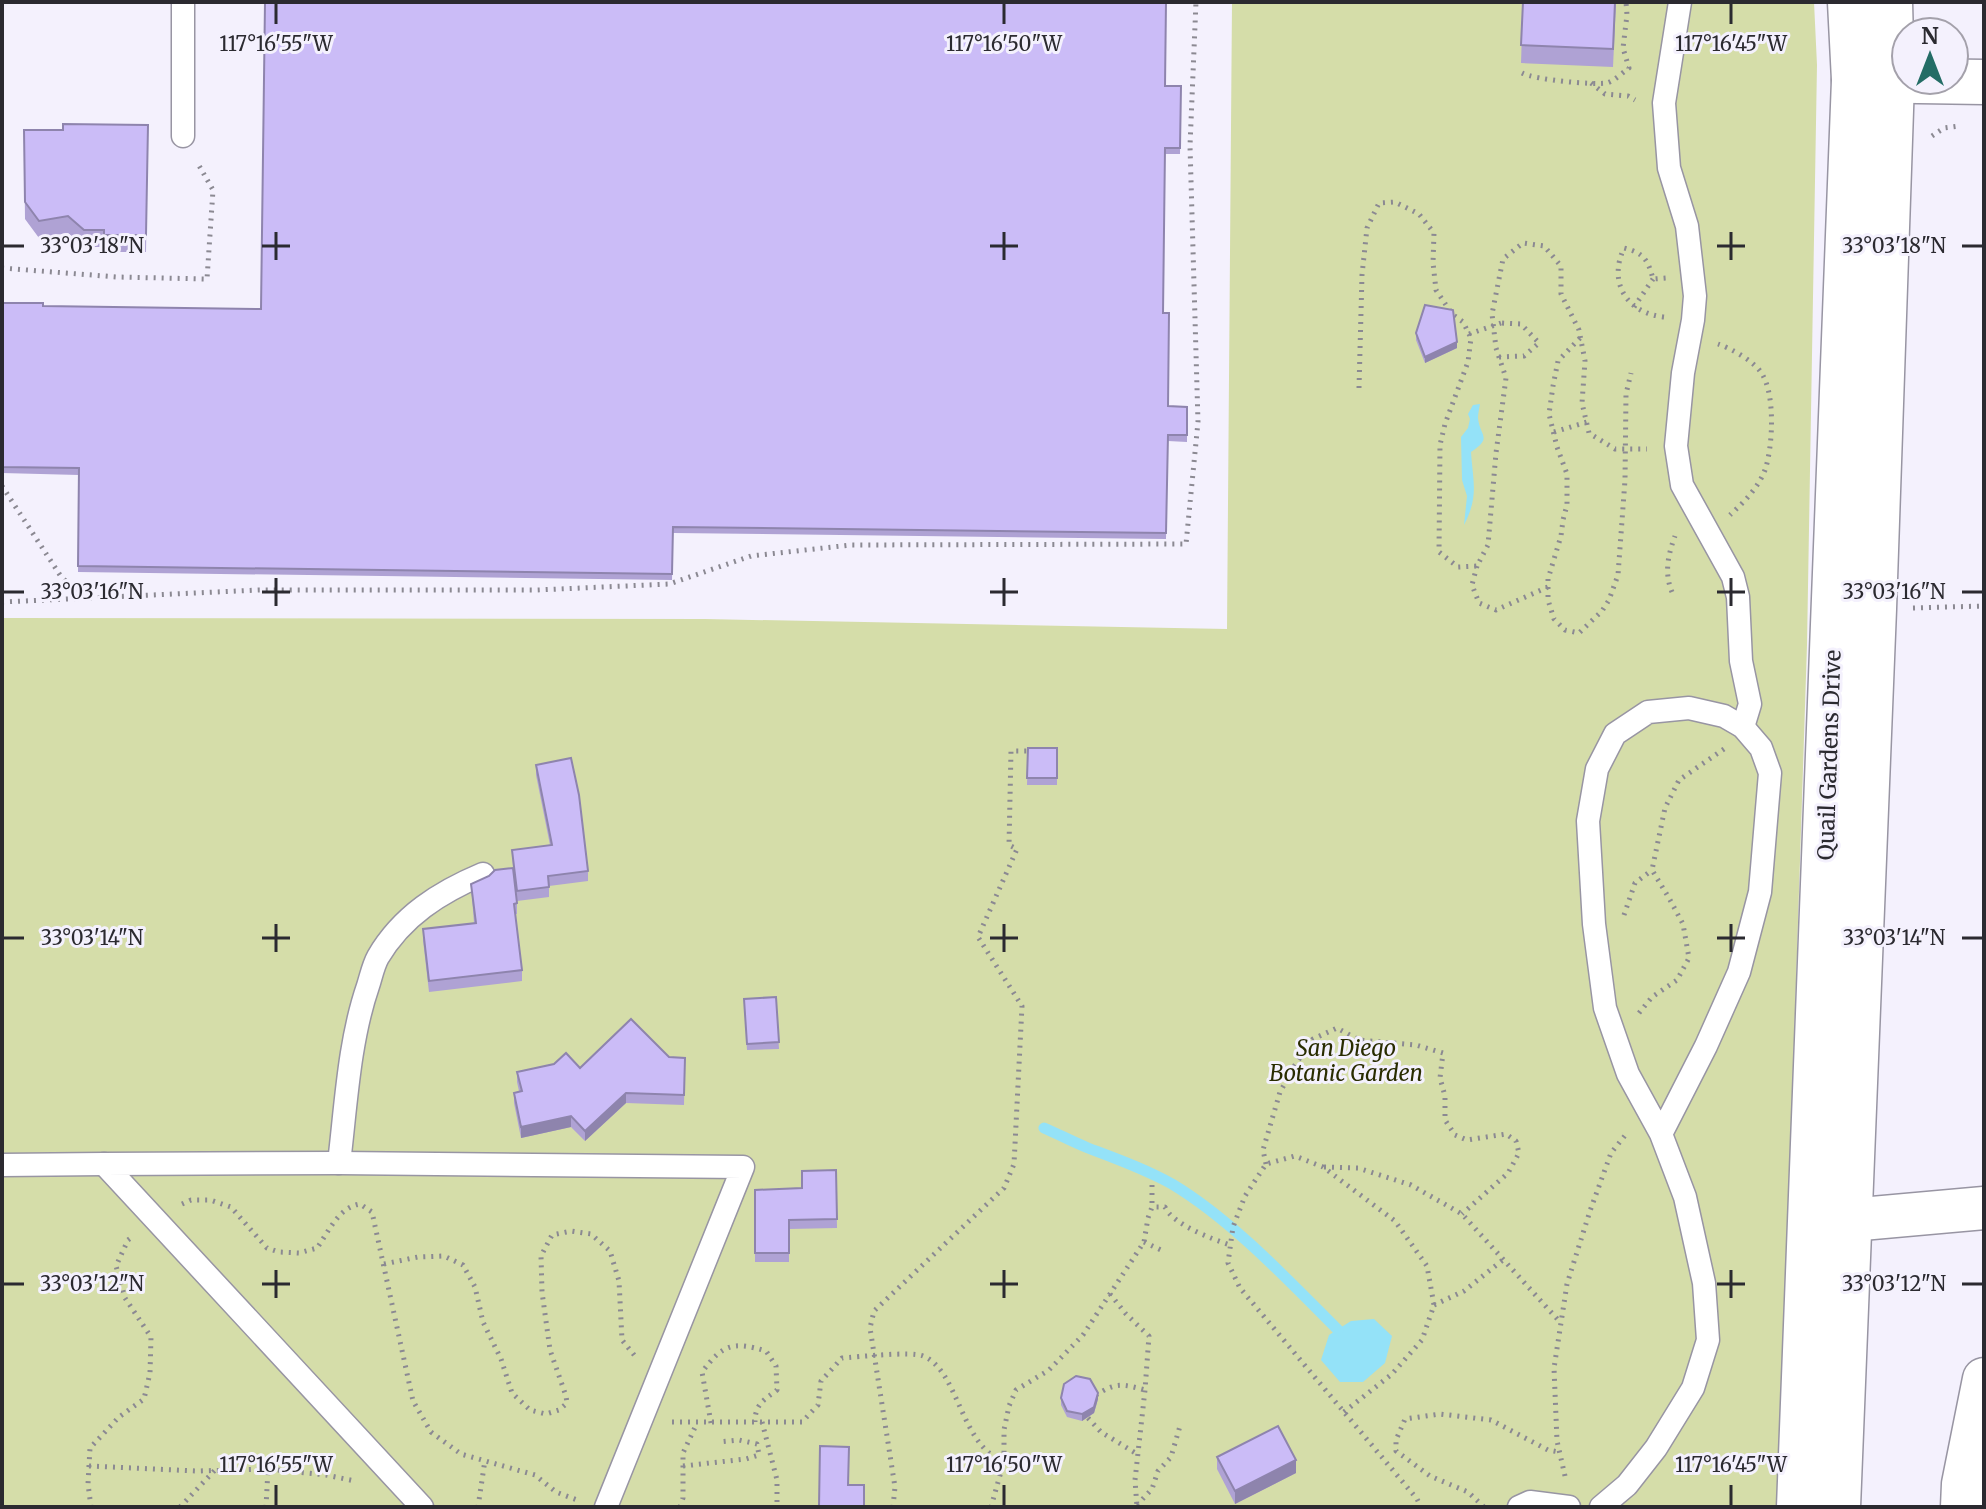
<svg xmlns="http://www.w3.org/2000/svg" width="1986" height="1509" font-family="Merriweather,serif">
  <style>
    .green { fill: #d5dda9 }
    .water { fill: #94e2f8 }
    .lines { fill: none; stroke-linecap: round; stroke-linejoin: round }
    .stream { stroke: #94e2f8; stroke-width: 11 }
    .service-casing { stroke: #9895a3; stroke-width: 25 }
    .minor-casing { stroke: #9895a3; stroke-width: 45 }
    .tertiary-casing { stroke: #9895a3; stroke-width: 47 }
    .secondary-casing { stroke: #9895a3; stroke-width: 47 }
    .path { stroke: #8b8992; stroke-width: 5; stroke-dasharray: 2 6; stroke-linecap: butt }
    .service { stroke: #fff; stroke-width: 22 }
    .minor { stroke: #fff; stroke-width: 42 }
    .tertiary { stroke: #fff; stroke-width: 44 }
    .secondary { stroke: #fff; stroke-width: 44 }
    .path-bridge { stroke: #8b8992; stroke-width: 5; stroke-dasharray: 2 6; stroke-linecap: butt }
    .wall { fill: #afa2d4 }
    .shaded-wall { fill: #8e84ad }
    .building { fill: #cbbcf7; stroke: #8e84ad; stroke-width: 2 }
    .ticks { fill: none; stroke: #2b2a30; stroke-width: 3 }
    .labels { text-anchor: middle; dominant-baseline: central; stroke-width: 6; stroke-linejoin: round; paint-order: stroke }
    .street-label { font-size: 22px; fill: #2b2a30; stroke: #f4f1fd }
    .park-label { font-size: 22px; font-style: italic; fill: #292c00; stroke: #f4f1fd }
    .ticks-label { font-size: 20px; text-anchor: middle; fill: #2b2a30; stroke: #f4f1fd; stroke-width: 6; stroke-linejoin: round; paint-order: stroke }
  </style>
  <rect width="100%" height="100%" fill="#f4f1fd"/>
  <polygon class="green" points="1232,2 1814,2 1817,65 1807,645 1779,1507 2,1507 2,618 705,619 1227,629"/>
  <g class="water">
    <path d="M 1480,404 C 1479,409 1478,414 1478,418 C 1480,437 1493,437 1471,452 C 1473,482 1479,496 1464,525 L 1467,496 L 1462,480 L 1461,437 L 1468,428 L 1470,419 L 1468,414 L 1473,405 Z"/>
    <polygon points="1374,1319 1392,1336 1385,1363 1363,1382 1340,1382 1321,1360 1329,1335 1351,1321"/>
  </g>
  <g class="lines">
    <path class="stream" d="M 1044,1128 C 1058,1134 1073,1142 1088,1148 C 1117,1159 1145,1169 1172,1184 C 1232,1220 1289,1281 1338,1330"/>
    <g class="service-casing">
      <g id="service">
        <polyline points="1680,2 1664,103 1669,168 1687,226 1695,296 1693,320 1683,373 1676,446 1682,485 1733,577 1738,597 1741,661 1750,704 1743,727"/>
        <polyline points="183,136 183,2"/>
        <path d="M 339,1163 C 346,1105 349,1041 368,986 C 371,977 373,966 378,957 C 402,916 440,892 483,874"/>
        <polyline points="2,1165 104,1164"/>
        <polyline points="422,1507 104,1164 339,1163 743,1167 606,1507"/>
        <polyline points="1519,1507 1530,1502 1569,1507"/>
        <polyline points="1601,1507 1627,1485 1656,1448 1693,1388 1708,1340 1704,1283 1685,1197 1661,1134 1628,1074 1605,1008 1594,924 1588,821 1597,769 1615,734 1648,712 1689,708 1724,716 1743,727 1761,748 1770,773 1760,892 1739,972 1706,1046 1661,1134"/>
      </g>
    </g>
    <g class="minor-casing">
      <g id="minor">
        <polyline points="1816,1219 1850,1220 1984,1208"/>
        <polyline points="1962,1507 1963,1484 1984,1379"/>
      </g>
    </g>
    <g class="tertiary-casing">
      <polyline id="tertiary" points="1854,80 1984,82"/>
    </g>
    <g class="secondary-casing">
      <g id="secondary">
        <polyline points="1799,1507 1854,80 1850,2"/>
        <polyline points="1838,1507 1874,609 1892,81 1890,2"/>
      </g>
    </g>
    <g class="path">
      <path d="M 1522,73 C 1536,80 1591,85 1607,83 C 1614,81 1622,73 1629,68 L 1623,48 L 1627,15 L 1626,2"/>
      <polyline points="1591,83 1605,94 1628,96 1635,100"/>
      <polyline points="1932,136 1944,128 1959,126"/>
      <polyline points="2,268 117,277 207,279 213,190 197,162"/>
      <polyline points="1634,307 1653,279"/>
      <path d="M 1664,317 C 1626,313 1608,282 1624,248 C 1644,253 1648,260 1653,279 L 1666,278"/>
      <polyline points="1580,338 1558,361 1553,386 1549,414 1557,447 1567,474 1567,505 1563,520 1561,536 1548,579 1548,600 1554,619 1565,630 1579,633 1602,611 1609,600 1618,575 1625,480 1626,394 1631,373"/>
      <path d="M 1718,344 C 1730,348 1752,360 1760,371 C 1776,391 1773,447 1765,470 C 1758,488 1744,502 1730,515"/>
      <polyline points="1499,357 1524,356 1539,343 1521,324 1501,323"/>
      <polyline points="1359,388 1362,275 1367,228 1379,203 1395,202 1419,214 1434,233 1433,263 1436,290 1452,314 1463,322 1471,338 1468,362 1445,424 1440,445 1439,552 1458,567 1477,566 1488,545 1496,453 1506,378 1496,348 1492,314 1503,259 1523,243 1544,246 1561,266 1561,294 1579,330 1585,361 1582,403 1589,433 1615,449 1647,449"/>
      <polyline points="1554,432 1587,422"/>
      <polyline points="2,486 60,575 79,596"/>
      <polyline points="1477,566 1472,585 1479,603 1496,610 1548,587"/>
      <path d="M 1672,592 C 1664,573 1668,555 1675,536"/>
      <polyline points="2,602 259,590 537,590 669,584 751,556 851,545 1186,544 1198,422 1190,146 1196,2"/>
      <polyline points="1913,608 1984,606"/>
      <polyline points="1624,915 1635,883 1652,870"/>
      <polyline points="1639,1013 1652,997 1677,980 1689,958 1683,924 1669,898 1652,870 1665,808 1679,780 1724,749"/>
      <polyline points="1266,1164 1263,1150 1280,1092 1295,1065 1313,1039 1337,1028 1359,1040 1416,1045 1443,1053 1440,1078 1445,1096 1445,1120 1455,1135 1467,1140 1506,1134 1516,1141 1519,1153 1508,1173 1462,1214"/>
      <polyline points="1324,1167 1358,1168 1411,1185 1462,1214 1560,1322"/>
      <polyline points="1152,1185 1152,1207"/>
      <path d="M 182,1204 L 191,1200 L 210,1200 L 231,1207 L 267,1248 L 279,1252 L 299,1253 L 317,1248 C 329,1231 339,1207 360,1204 L 372,1212 L 413,1401 L 431,1432 L 461,1454 L 535,1475 L 556,1492 L 577,1500"/>
      <polyline points="1144,1242 1161,1250"/>
      <polyline points="384,1264 418,1257 444,1256 463,1265 475,1287 483,1322 501,1359 512,1393 530,1410 546,1414 559,1410 567,1403 566,1396 550,1350 542,1292 541,1256 552,1235 571,1231 591,1234 610,1251 619,1281 622,1340 635,1356"/>
      <polyline points="1110,1294 1126,1314 1149,1336 1145,1390 1135,1480 1137,1507"/>
      <polyline points="1434,1305 1464,1291 1504,1259"/>
      <path d="M 1096,1395 C 1116,1382 1123,1384 1145,1390"/>
      <polyline points="1344,1412 1392,1374 1422,1340 1434,1305 1427,1266 1395,1221 1323,1167 1295,1156 1266,1164 1245,1196 1233,1227 1228,1263 1240,1288 1344,1412 1417,1499 1421,1507"/>
      <polyline points="1088,1418 1101,1432 1137,1454"/>
      <path d="M 672,1422 L 802,1422 L 818,1405 L 821,1381 L 842,1358 C 858,1357 910,1351 923,1356 C 959,1370 961,1448 1004,1461"/>
      <polyline points="762,1422 777,1480 777,1507"/>
      <path d="M 711,1423 L 702,1372 C 723,1344 733,1341 766,1351 L 776,1366 L 777,1390 C 764,1400 755,1404 755,1422"/>
      <polyline points="89,1466 197,1471 268,1469"/>
      <polyline points="683,1466 746,1459 759,1455 757,1444 739,1440 719,1442"/>
      <polyline points="1565,1476 1557,1441 1554,1368 1567,1284 1590,1211 1611,1153 1627,1133"/>
      <polyline points="1137,1505 1152,1489 1158,1471 1171,1457 1180,1426"/>
      <polyline points="91,1507 88,1484 90,1448 119,1417 144,1399 150,1373 151,1337 125,1298 116,1266 128,1240 133,1236"/>
      <polyline points="180,1507 215,1470"/>
      <polyline points="266,1507 268,1469 326,1475 355,1481"/>
      <polyline points="478,1507 485,1460"/>
      <polyline points="680,1507 683,1498 683,1453 697,1423"/>
      <polyline points="893,1507 895,1487 870,1328 874,1311 1004,1188 1014,1164 1022,1006 978,937 1017,849 1009,845 1011,751 1034,751"/>
      <path d="M 991,1507 L 1004,1461 L 1004,1430 L 1009,1406 L 1016,1390 L 1049,1370 L 1083,1335 L 1144,1242 L 1148,1218 L 1152,1207 L 1165,1207 C 1172,1224 1212,1239 1230,1245"/>
      <polyline points="1484,1507 1468,1492 1430,1476 1396,1451 1396,1440 1405,1419 1440,1414 1491,1420 1548,1450 1559,1452"/>
    </g>
    <use href="#service" class="service"/>
    <use href="#minor" class="minor"/>
    <use href="#tertiary" class="tertiary"/>
    <use href="#secondary" class="secondary"/>
    <polyline class="path-bridge" points="1469,334 1501,323"/>
  </g>
  <g class="wall">
    <polygon points="1523,2 1616,2 1613,67 1521,63"/>
    <polygon points="1165,86 1181,92 1180,154 1165,154 1163,313 1168,406 1187,407 1187,442 1168,441 1166,539 673,533 672,580 78,572 79,475 2,473 2,303 43,306 261,309"/>
    <polygon points="148,125 146,252 104,252 104,247 84,247 68,233 39,238 25,219 24,130 63,130"/>
    <polygon points="1416,333 1457,348 1425,363 1416,340"/>
    <polygon points="1028,748 1057,748 1057,785 1027,785"/>
    <polygon points="536,765 588,871 588,881 549,886 549,897 517,901 517,914 515,914 522,970 522,981 429,992 423,940 423,929 474,923 471,884 513,868 512,850 550,845 536,775"/>
    <polygon points="776,997 779,1049 747,1050 744,999"/>
    <polygon points="669,1057 685,1058 684,1105 626,1103 585,1141 571,1127 521,1138 514,1103 514,1093 519,1091 517,1082 517,1072 580,1068"/>
    <polygon points="836,1170 837,1228 789,1229 789,1262 755,1262 755,1190 802,1188"/>
    <polygon points="1061,1398 1098,1399 1094,1413 1082,1421 1067,1417 1061,1405"/>
    <polygon points="1217,1457 1296,1473 1235,1504 1217,1469"/>
  </g>
  <g class="shaded-wall">
    <polygon points="1457,342 1457,348 1425,363 1425,357"/>
    <polygon points="626,1093 626,1103 585,1141 585,1131"/>
    <polygon points="571,1116 571,1127 521,1138 521,1127"/>
    <polygon points="1098,1393 1098,1399 1094,1413 1082,1421 1082,1414"/>
    <polygon points="1296,1460 1296,1473 1235,1504 1235,1491"/>
  </g>
  <g class="building">
    <polygon points="265,2 1166,2 1165,86 1181,86 1180,148 1165,148 1163,313 1169,313 1168,406 1187,407 1187,435 1168,435 1166,533 673,527 672,574 78,566 79,468 2,467 2,303 43,303 43,306 261,309"/>
    <polygon points="1523,2 1615,2 1613,49 1521,45"/>
    <polygon points="63,124 148,125 146,235 104,235 104,230 84,230 68,216 39,221 25,202 24,130 63,130"/>
    <polygon points="1425,305 1453,310 1457,342 1425,357 1416,333"/>
    <polygon points="1028,748 1057,748 1057,778 1027,778"/>
    <polygon points="571,758 579,795 588,871 548,876 549,887 517,891 512,850 552,845 536,765"/>
    <polygon points="513,868 517,903 514,904 522,970 429,981 423,929 476,923 471,884 489,876 495,870"/>
    <polygon points="776,997 779,1042 747,1044 744,999"/>
    <polygon points="631,1019 669,1057 685,1058 684,1095 626,1093 585,1131 571,1116 521,1127 514,1093 522,1091 517,1072 554,1064 566,1053 580,1068"/>
    <polygon points="836,1170 837,1219 789,1220 789,1253 755,1253 755,1190 802,1188 802,1171"/>
    <polygon points="1076,1376 1090,1379 1098,1393 1094,1407 1082,1414 1067,1411 1061,1398 1064,1384"/>
    <polygon points="1278,1426 1296,1460 1235,1491 1217,1457"/>
    <polygon points="820,1446 849,1447 848,1485 864,1485 864,1507 819,1507"/>
  </g>
  <path class="ticks" d="M 276,4 L 276,24M 1004,4 L 1004,24M 1731,4 L 1731,24M 276,232 L 276,260M 1004,232 L 1004,260M 1731,232 L 1731,260M 4,246 L 24,246M 262,246 L 290,246M 990,246 L 1018,246M 1717,246 L 1745,246M 1962,246 L 1982,246M 276,578 L 276,606M 1004,578 L 1004,606M 1731,578 L 1731,606M 4,592 L 24,592M 262,592 L 290,592M 990,592 L 1018,592M 1717,592 L 1745,592M 1962,592 L 1982,592M 276,924 L 276,952M 1004,924 L 1004,952M 1731,924 L 1731,952M 4,938 L 24,938M 262,938 L 290,938M 990,938 L 1018,938M 1717,938 L 1745,938M 1962,938 L 1982,938M 276,1270 L 276,1298M 1004,1270 L 1004,1298M 1731,1270 L 1731,1298M 4,1284 L 24,1284M 262,1284 L 290,1284M 990,1284 L 1018,1284M 1717,1284 L 1745,1284M 1962,1284 L 1982,1284M 276,1485 L 276,1505M 1004,1485 L 1004,1505M 1731,1485 L 1731,1505"/>
  <g class="labels">
    <g class="street-label">
      <text transform="translate(1829 755) rotate(-88)">Quail Gardens Drive</text>
    </g>
    <g class="park-label">
      <text x="1346" y="1048">San Diego<tspan x="1346" dy="25">Botanic Garden</tspan></text>
    </g>
  </g>
  <g class="ticks-label">
    <text x="276" y="51">117°16'55"W</text>
    <text x="1004" y="51">117°16'50"W</text>
    <text x="1731" y="51">117°16'45"W</text>
    <text x="92" y="253">33°03'18"N</text>
    <text x="1894" y="253">33°03'18"N</text>
    <text x="92" y="599">33°03'16"N</text>
    <text x="1894" y="599">33°03'16"N</text>
    <text x="92" y="945">33°03'14"N</text>
    <text x="1894" y="945">33°03'14"N</text>
    <text x="92" y="1291">33°03'12"N</text>
    <text x="1894" y="1291">33°03'12"N</text>
    <text x="276" y="1472">117°16'55"W</text>
    <text x="1004" y="1472">117°16'50"W</text>
    <text x="1731" y="1472">117°16'45"W</text>
  </g>
  <rect width="1986" height="1509" fill="none" stroke="#2b2a30" stroke-width="8"/>
  <g transform="translate(1930 56)"><circle r="38" fill="#f4f1fd" stroke="#a4a1ab" stroke-width="2"/>
  <path d="M0-6L14 30L0 20L-14 30Z" fill="#246d66"/>
  <text y="-12" font-size="22" font-weight="bold" text-anchor="middle" fill="#2b2a30">N</text>
  </g>
</svg>
